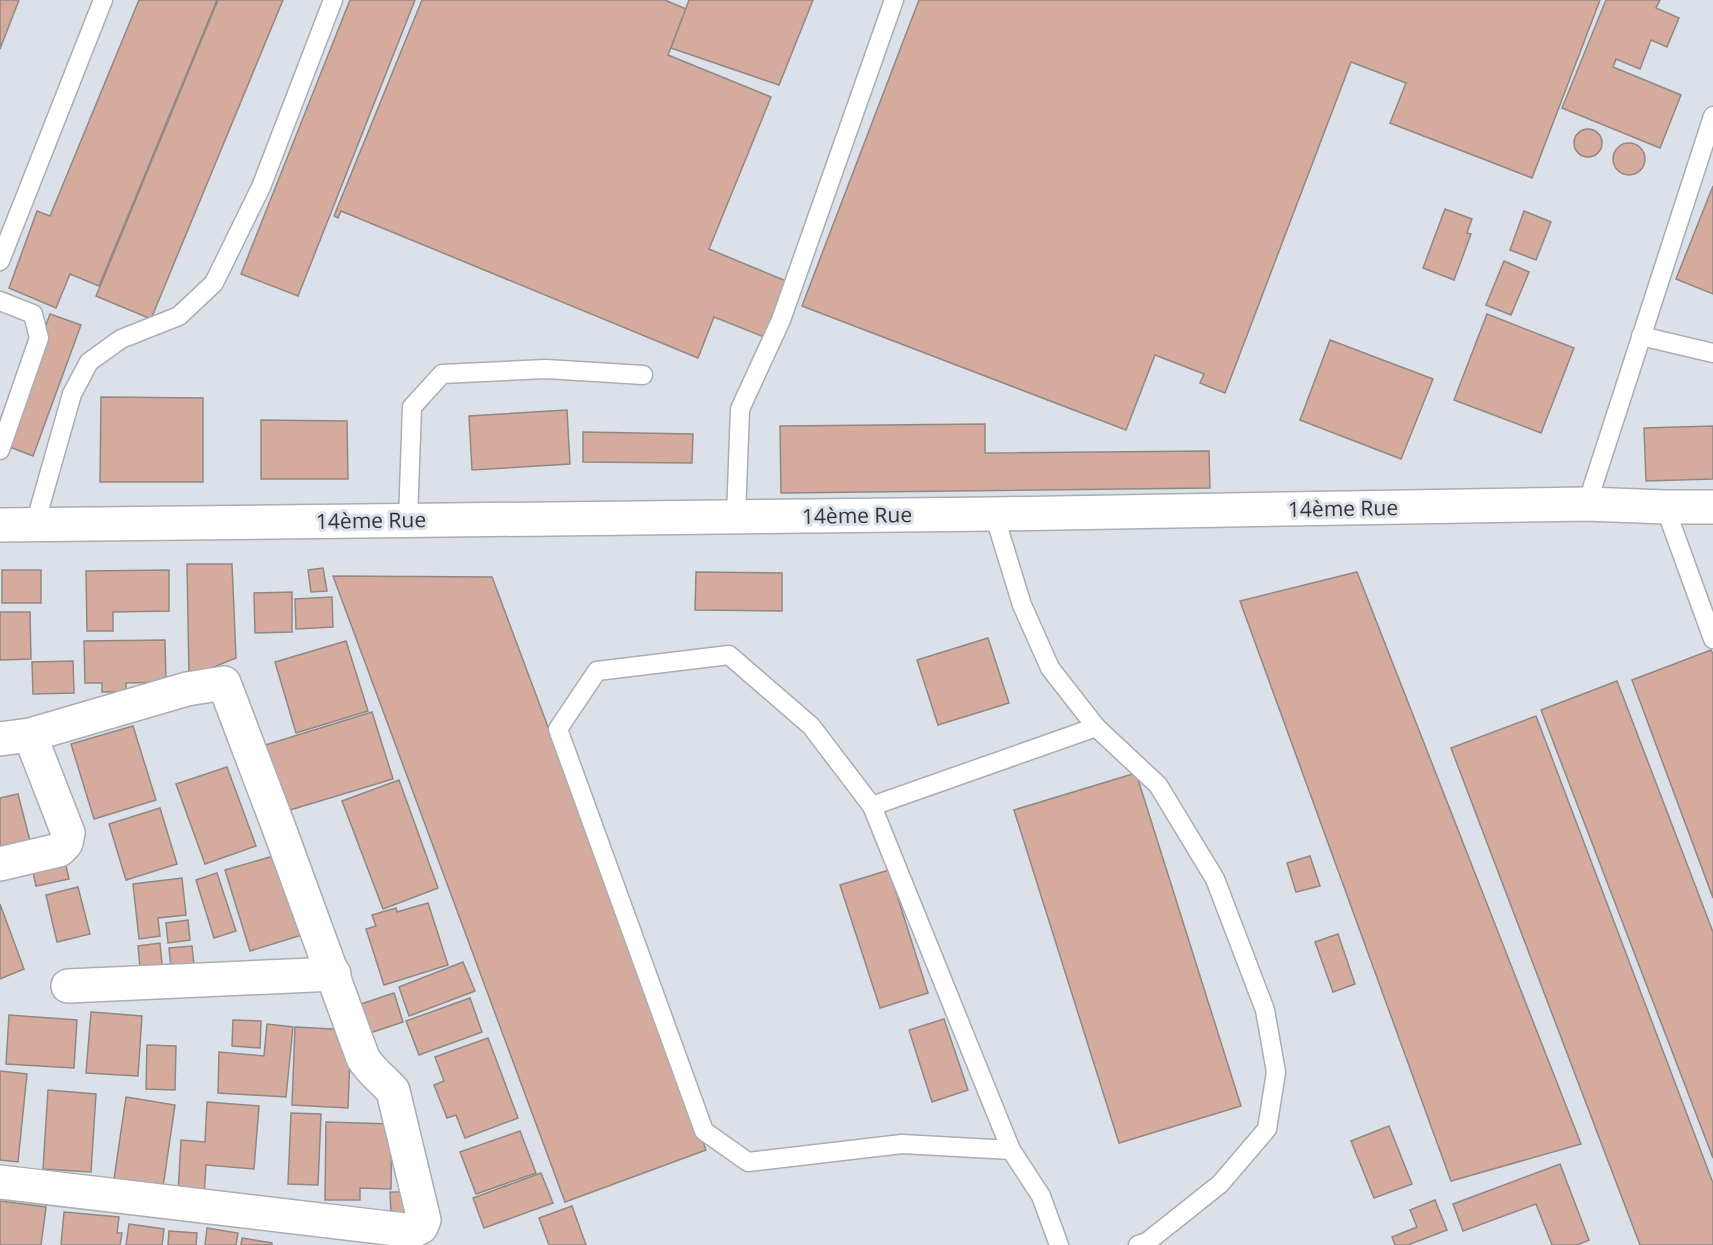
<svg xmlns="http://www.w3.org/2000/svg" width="1713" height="1245" font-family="'Open Sans',sans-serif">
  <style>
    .building { fill: #d4ab9d; stroke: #918885; stroke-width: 1.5 }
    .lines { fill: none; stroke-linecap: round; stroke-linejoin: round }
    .service-casing { stroke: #a9adb4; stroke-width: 21 }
    .minor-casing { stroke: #a9adb4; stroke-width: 36 }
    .service { stroke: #fff; stroke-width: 18 }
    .minor { stroke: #fff; stroke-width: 33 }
    .labels { text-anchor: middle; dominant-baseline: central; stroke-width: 6; stroke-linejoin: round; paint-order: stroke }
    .street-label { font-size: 21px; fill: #323437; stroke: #dce0e8 }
  </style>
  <rect width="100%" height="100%" fill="#dce0e8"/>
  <g class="building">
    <polygon points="0,0 19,0 0,49"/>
    <polygon points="139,0 217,0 99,286 70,274 56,308 9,288 37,211 50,216"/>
    <polygon points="218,0 283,0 151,319 96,296"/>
    <polygon points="350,0 415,0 298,296 241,274"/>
    <polygon points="422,0 665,0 686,9 668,55 771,97 709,249 786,281 764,337 714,317 698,358 341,211 338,218 334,216"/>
    <polygon points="689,0 813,0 779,85 671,48"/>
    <polygon points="919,0 1600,0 1532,178 1390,123 1406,83 1351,62 1225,393 1200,383 1204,374 1155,355 1126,430 802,306"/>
    <polygon points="1606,0 1660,0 1656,8 1679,18 1667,47 1651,40 1640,69 1616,59 1613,67 1681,95 1660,148 1562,108"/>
    <circle cx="1588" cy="143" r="14"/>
    <circle cx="1629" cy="159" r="16"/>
    <polygon points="1713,186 1713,294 1676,279"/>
    <polygon points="1445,209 1472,219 1467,233 1471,234 1454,280 1423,268"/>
    <polygon points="1524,211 1551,222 1536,260 1510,250"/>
    <polygon points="1504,261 1529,272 1511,315 1486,305"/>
    <polygon points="50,314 81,325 33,456 2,444"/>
    <polygon points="1487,314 1574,348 1541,433 1454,400"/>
    <polygon points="1330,340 1433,379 1401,459 1300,420"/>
    <polygon points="101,397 203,398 203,482 100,482"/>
    <polygon points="567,410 570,464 472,470 469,416"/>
    <polygon points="261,420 347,421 348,479 261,479"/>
    <polygon points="985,424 985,453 1209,451 1210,488 781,493 780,426"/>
    <polygon points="1713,426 1713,479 1646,481 1644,428"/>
    <polygon points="583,432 693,434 692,463 583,462"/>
    <polygon points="187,564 232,564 236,658 189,677"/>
    <polygon points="323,568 327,591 311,592 308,570"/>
    <rect x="2" y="570" width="39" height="33"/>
    <polygon points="169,570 169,611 113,612 113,631 87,631 86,571"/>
    <polygon points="696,572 782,573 782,611 695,610"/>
    <polygon points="1357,572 1581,1144 1451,1181 1240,601"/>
    <polygon points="333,576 492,577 706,1150 565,1202"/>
    <polygon points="292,592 292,632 255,633 254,593"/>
    <polygon points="332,597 333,627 296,629 295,599"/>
    <polygon points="0,612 30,612 31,659 0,660"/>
    <polygon points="988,638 1009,703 938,725 917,660"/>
    <polygon points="165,640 166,682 126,683 126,692 102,692 102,683 85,683 84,641"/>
    <polygon points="346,641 368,711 296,733 275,662"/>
    <polygon points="1711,650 1713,654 1713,898 1632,680"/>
    <polygon points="73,661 74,693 33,694 32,662"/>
    <polygon points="1617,681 1713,932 1713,1158 1541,710"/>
    <polygon points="372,712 393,779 280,813 259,747"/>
    <polygon points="1536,716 1713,1183 1713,1245 1640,1245 1451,748"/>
    <polygon points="133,726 156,800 94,819 71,744"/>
    <polygon points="227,767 256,846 205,864 176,784"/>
    <polygon points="1136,773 1241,1106 1119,1143 1014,810"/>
    <polygon points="399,780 438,888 383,909 342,801"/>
    <polygon points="18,794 30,841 0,848 0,798"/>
    <polygon points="160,808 177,864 126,880 109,824"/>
    <polygon points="277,855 302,935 250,951 225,870"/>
    <polygon points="1310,856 1320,886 1296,892 1287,863"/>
    <polygon points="65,861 69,879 36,886 32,868"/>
    <polygon points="889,870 928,993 880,1008 840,885"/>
    <polygon points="217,873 236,931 214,938 196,880"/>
    <polygon points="182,878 186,915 158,918 160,936 139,939 133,884"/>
    <polygon points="78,887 90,934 57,942 46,895"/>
    <polygon points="428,903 448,965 384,985 366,929 376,926 372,915 396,908 397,912"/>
    <polygon points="0,904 24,969 0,979"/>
    <polygon points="188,920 190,940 168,943 166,923"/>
    <polygon points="1338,934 1355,984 1333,992 1315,942"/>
    <polygon points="160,943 162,965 140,967 138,946"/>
    <polygon points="192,946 194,965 171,968 169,948"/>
    <polygon points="463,962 475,991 409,1016 399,987"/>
    <polygon points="394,993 403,1022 370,1033 361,1004"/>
    <polygon points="470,998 482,1032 419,1055 406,1021"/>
    <polygon points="91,1012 142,1016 138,1076 86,1073"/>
    <polygon points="9,1015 77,1020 74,1068 6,1064"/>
    <polygon points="944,1019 968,1090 932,1102 909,1030"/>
    <polygon points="233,1020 261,1021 260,1048 232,1046"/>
    <polygon points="267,1024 293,1027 286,1097 218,1093 219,1052 264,1056"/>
    <polygon points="295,1027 351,1030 348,1108 292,1105"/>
    <polygon points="488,1038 518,1118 465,1138 456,1115 447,1118 434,1085 444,1081 435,1057"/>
    <polygon points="147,1045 176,1046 175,1090 146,1089"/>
    <polygon points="0,1071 27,1074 18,1162 0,1160"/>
    <polygon points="48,1090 96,1094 91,1172 43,1169"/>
    <polygon points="126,1097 175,1105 163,1187 114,1179"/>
    <polygon points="207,1102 259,1106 254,1169 206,1165 204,1196 178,1194 181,1140 205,1142"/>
    <polygon points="291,1113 321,1114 318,1185 288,1184"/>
    <polygon points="326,1122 392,1124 391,1189 360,1188 360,1200 325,1200"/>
    <polygon points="1389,1126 1412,1184 1374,1198 1351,1141"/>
    <polygon points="520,1131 536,1173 476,1194 460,1152"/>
    <polygon points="1560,1164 1589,1240 1577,1245 1552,1245 1536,1204 1463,1231 1453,1204"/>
    <polygon points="541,1173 553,1203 484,1228 473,1198"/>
    <polygon points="390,1192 414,1192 414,1216 391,1216"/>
    <polygon points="1435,1200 1447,1230 1408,1245 1395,1245 1392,1237 1417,1227 1410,1210"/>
    <polygon points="0,1201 46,1207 41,1245 0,1245"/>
    <polygon points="572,1206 586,1245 549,1245 539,1218"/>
    <polygon points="64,1212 119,1217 117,1233 122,1233 120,1245 61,1245"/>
    <polygon points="129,1224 164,1229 162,1245 126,1245"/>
    <polygon points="207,1228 238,1233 236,1245 205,1245"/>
    <polygon points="169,1231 197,1233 196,1245 168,1245"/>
    <polygon points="242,1238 272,1243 272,1245 241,1245"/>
  </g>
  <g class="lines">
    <g class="service-casing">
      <g id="service">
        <polyline points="0,261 103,0"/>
        <polyline points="0,301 33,314 39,338 0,450"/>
        <polyline points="1641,336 1713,353"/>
        <polyline points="1587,504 1713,116"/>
        <polyline points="1665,507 1713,639"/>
        <polyline points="994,514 1022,605 1050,668 1096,727 1158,785 1215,879 1265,1010 1276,1072 1267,1129 1220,1184 1147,1242 1138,1245"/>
        <polyline points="736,517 740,409 781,320 894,0"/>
        <polyline points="408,520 412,407 442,374 546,369 643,375"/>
        <polyline points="35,524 72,394 89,362 121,339 179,316 214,283 261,187 333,0"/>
        <polyline points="872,806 1011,1150"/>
        <polyline points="1059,1245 1041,1196 1011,1150 902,1144 748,1162 704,1131 558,729 597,671 729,655 811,726 872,806 1096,727"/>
      </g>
    </g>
    <g class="minor-casing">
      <g id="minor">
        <polyline points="0,525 994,514 1587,504 1665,507 1713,507"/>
        <path d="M 0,739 L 30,735 L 187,689 L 224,683 L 279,828 L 363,1058 C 372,1073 382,1078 393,1091 L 424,1220 L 421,1227 L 413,1231 L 0,1182"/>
        <polyline points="0,864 59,850 66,843 68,833 30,735"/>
        <polyline points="68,986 334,974"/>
      </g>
    </g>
    <use href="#service" class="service"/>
    <use href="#minor" class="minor"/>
  </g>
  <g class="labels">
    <g class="street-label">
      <text transform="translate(1343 508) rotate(-1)">14ème Rue</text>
      <text transform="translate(857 515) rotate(-1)">14ème Rue</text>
      <text transform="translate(371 520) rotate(-1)">14ème Rue</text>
    </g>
  </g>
</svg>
